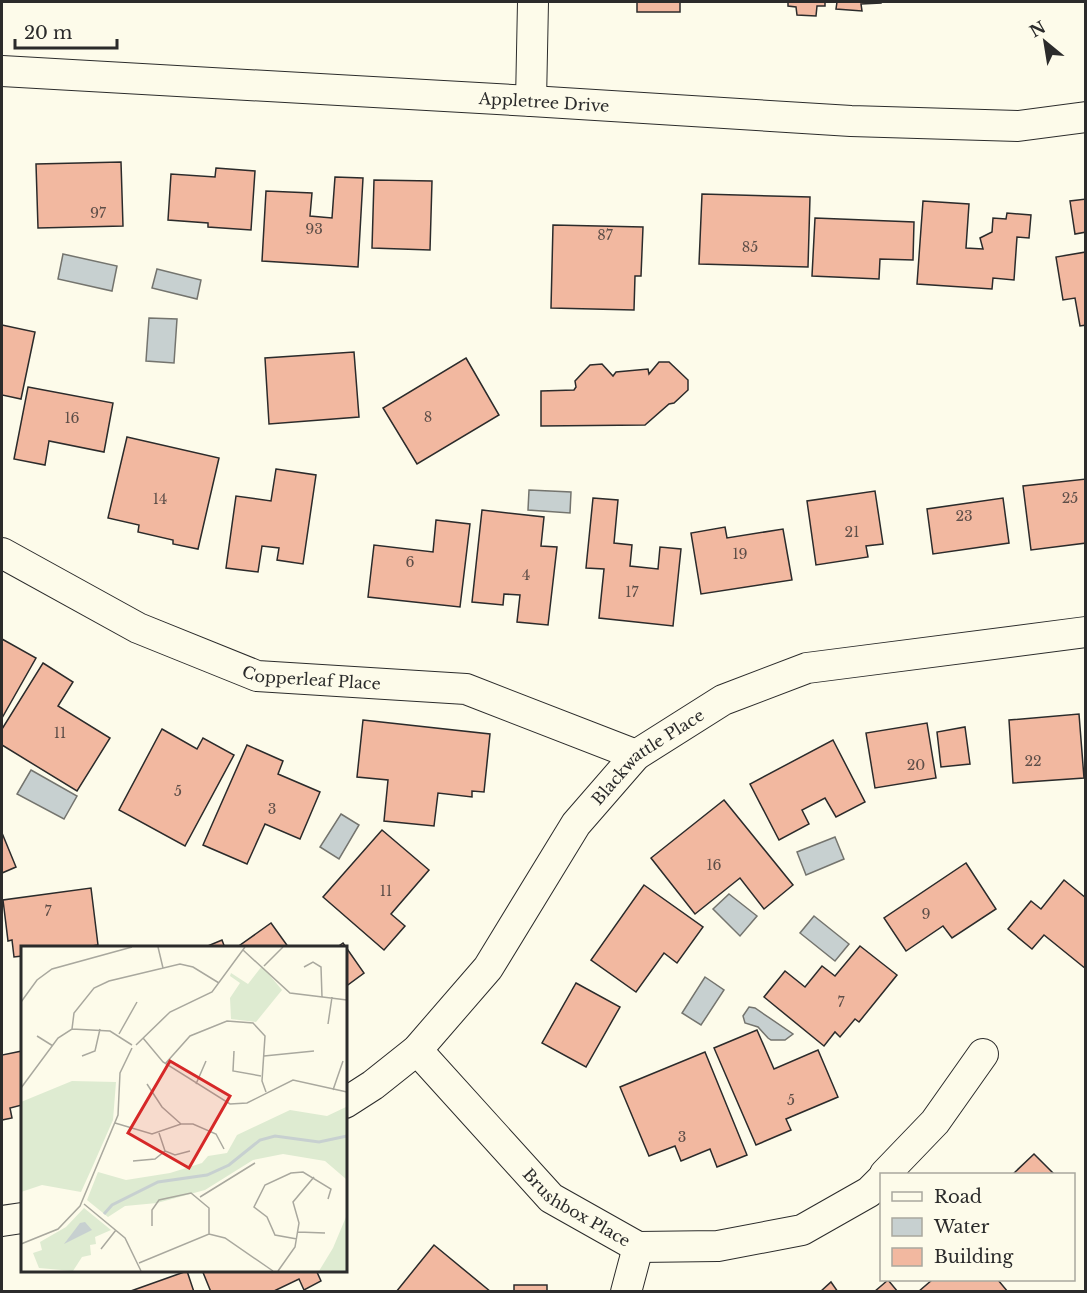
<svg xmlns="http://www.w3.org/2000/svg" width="1087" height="1293" font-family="'Libre Baskerville',serif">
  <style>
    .water { fill: #c7d0d0; stroke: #74746e; stroke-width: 1.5 }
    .building { fill: #f2b8a0; stroke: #2b2b2b; stroke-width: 1.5 }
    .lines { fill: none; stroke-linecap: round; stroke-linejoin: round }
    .minor-casing { stroke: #2b2b2b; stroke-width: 32 }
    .minor { stroke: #fdfbea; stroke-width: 30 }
    .labels { text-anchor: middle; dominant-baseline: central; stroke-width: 4.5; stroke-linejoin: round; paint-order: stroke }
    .number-label { font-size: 14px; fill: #5d4e48 }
    .street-label { font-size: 16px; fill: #2b2b2b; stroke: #fdfbea }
    .inset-river { fill: none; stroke: #c7d0d0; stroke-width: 3 }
    .inset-road { fill: none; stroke: #a9a89e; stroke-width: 1.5 }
    .view { fill: #d62828; fill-opacity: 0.15; stroke: #d62828; stroke-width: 3 }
    .inset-edge { fill: none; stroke: #2b2b2b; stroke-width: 3 }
  </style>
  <rect width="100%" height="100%" fill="#fdfbea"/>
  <g class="water">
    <polygon points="63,254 117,266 112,291 58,279"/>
    <polygon points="157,269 201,280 197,299 152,288"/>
    <polygon points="149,318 177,319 174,363 146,361"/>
    <polygon points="529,490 571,492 570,513 528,510"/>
    <polygon points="31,770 77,796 64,819 17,794"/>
    <polygon points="341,814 359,825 339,859 320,847"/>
    <polygon points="835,837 844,859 806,875 797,852"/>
    <polygon points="729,894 757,916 740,936 713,909"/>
    <polygon points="814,916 849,944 835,961 800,933"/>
    <polygon points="705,977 724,990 701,1025 682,1013"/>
    <polygon points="749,1007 755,1008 793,1034 785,1040 771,1040 768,1038 758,1027 745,1023 743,1016"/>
  </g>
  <g class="building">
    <rect x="637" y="2" width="43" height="10"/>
    <polygon points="788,2 825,2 825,6 817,6 816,16 797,15 796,7 788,6"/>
    <polygon points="837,2 881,2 881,3 861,4 862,11 836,9"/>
    <polygon points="121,162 123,226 38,228 36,164"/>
    <polygon points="216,168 255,171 251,230 208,227 208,223 168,220 171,174 215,177"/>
    <polygon points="335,177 363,178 358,267 262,261 266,191 312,193 310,216 332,218"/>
    <polygon points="374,180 432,181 430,250 372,248"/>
    <polygon points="702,194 810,197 808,267 699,264"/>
    <polygon points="1086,199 1086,232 1075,234 1070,201"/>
    <polygon points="923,201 969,204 966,248 983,249 980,238 992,232 993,218 1006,219 1007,213 1031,215 1029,238 1017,237 1014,280 993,278 992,289 917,284"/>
    <polygon points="815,218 914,222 913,260 880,259 879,279 812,276"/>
    <polygon points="553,225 643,227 641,276 635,276 634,310 551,308"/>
    <polygon points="1086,252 1086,325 1080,326 1075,298 1063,300 1056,257"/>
    <polygon points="2,325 35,332 21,399 2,395"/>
    <polygon points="354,352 359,417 269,424 265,358"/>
    <polygon points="466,358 499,415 417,464 383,408"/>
    <polygon points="659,362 669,362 688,380 688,390 674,403 669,404 645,425 541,426 541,391 574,390 576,387 575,381 590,365 602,364 613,376 616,372 648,369 649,374"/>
    <polygon points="28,387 113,403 104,452 49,441 45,465 14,459"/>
    <polygon points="127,437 219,458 198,549 173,544 173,540 138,532 139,525 108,518"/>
    <polygon points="276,469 316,475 303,564 277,560 279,548 262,546 258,572 226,568 236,496 271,501"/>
    <polygon points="1086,479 1086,543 1031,550 1023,486"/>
    <polygon points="875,491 883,544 866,546 868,557 816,565 807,501"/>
    <polygon points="593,498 618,500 614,543 632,545 630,566 658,569 660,547 681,549 673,626 599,618 604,569 586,568"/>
    <polygon points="1003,498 1009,543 933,554 927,509"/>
    <polygon points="482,510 544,517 541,546 557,547 548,625 517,622 520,595 504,594 503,605 472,602"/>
    <polygon points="436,520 470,524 460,607 368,597 374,545 433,552"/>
    <polygon points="725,527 727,538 783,529 792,580 701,594 691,533"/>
    <polygon points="2,639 36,658 2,718"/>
    <polygon points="43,663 73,682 58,706 110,738 77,791 2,745 2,729"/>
    <polygon points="1079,714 1084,778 1013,783 1009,720"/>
    <polygon points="363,720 490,734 484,792 472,791 472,797 438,793 434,826 384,821 388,780 357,777"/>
    <polygon points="927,723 936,778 875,788 866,733"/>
    <polygon points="965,727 970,764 941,767 937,732"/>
    <polygon points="162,729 197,749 203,738 234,755 185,846 119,810"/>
    <polygon points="833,740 865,802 836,817 825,798 802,810 809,824 779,840 750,784"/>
    <polygon points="247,745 283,761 278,774 320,792 300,839 265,824 247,864 203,845"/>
    <polygon points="724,800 793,885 764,909 740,878 695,914 651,858"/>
    <polygon points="382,830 429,870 391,914 405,926 384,950 323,897"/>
    <polygon points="2,833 16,867 2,873"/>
    <polygon points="966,863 996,909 952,938 943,926 906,951 884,918"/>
    <polygon points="1064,880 1086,898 1086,969 1044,935 1032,949 1008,929 1031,901 1041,909"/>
    <polygon points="644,885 703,927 677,963 664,953 636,992 591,960"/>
    <polygon points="91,888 98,945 79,948 22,948 22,956 14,957 12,940 8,941 3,900"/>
    <polygon points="271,923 289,948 236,948"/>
    <polygon points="222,940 225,948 203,948"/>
    <polygon points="343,943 364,973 345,987 345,948 336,948"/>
    <polygon points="860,946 897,975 859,1022 855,1019 840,1037 835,1032 824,1046 764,997 785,971 805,987 822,966 835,976"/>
    <polygon points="576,983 620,1007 586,1067 542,1043"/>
    <polygon points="757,1030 774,1069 818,1050 838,1097 786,1119 791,1130 756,1145 714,1048"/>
    <polygon points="22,1051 22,1105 10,1108 12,1118 2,1120 2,1055"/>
    <polygon points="705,1052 747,1155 717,1167 710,1149 681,1161 675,1146 649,1156 620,1087"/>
    <polygon points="1034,1154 1054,1174 1013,1174"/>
    <polygon points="434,1245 491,1292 396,1292"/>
    <polygon points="202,1270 316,1270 321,1281 304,1290 299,1279 272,1292 211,1292"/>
    <polygon points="187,1271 194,1292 128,1292"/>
    <polygon points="888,1280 898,1292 874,1292"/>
    <polygon points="932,1280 998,1280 1008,1292 918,1292"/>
    <polygon points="831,1282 838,1292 820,1292"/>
    <rect x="514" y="1285" width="33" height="7"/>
  </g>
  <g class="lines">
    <g class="minor-casing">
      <g id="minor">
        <path id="s1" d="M 2,71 L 531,101 L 851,121 L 1018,126 L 1086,117"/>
        <polyline points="531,101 533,2"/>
        <path id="s2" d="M 2,553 L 138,628 L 257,676 L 466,689 L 636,755"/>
        <path id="s3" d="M 417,1050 L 551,1198 L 638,1247 L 718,1246 L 802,1230 L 869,1192 L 882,1179"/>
        <path id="s4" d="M 345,1103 L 373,1085 L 417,1050 L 488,968 L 576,824 L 636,755 L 723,700 L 807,668 L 1086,632"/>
        <polyline points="885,1174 935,1122 983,1054"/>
        <polyline points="2,1221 22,1218"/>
        <polyline points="626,1292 638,1247"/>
      </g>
    </g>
    <use href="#minor" class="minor"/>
  </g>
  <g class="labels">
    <g class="number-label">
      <text x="98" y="213">97</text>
      <text x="314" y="229">93</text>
      <text x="605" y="235">87</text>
      <text x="750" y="247">85</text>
      <text x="428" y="417">8</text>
      <text x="72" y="418">16</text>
      <text x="1070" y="498">25</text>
      <text x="160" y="499">14</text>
      <text x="964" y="516">23</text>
      <text x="852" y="532">21</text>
      <text x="740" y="554">19</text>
      <text x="410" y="562">6</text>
      <text x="526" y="575">4</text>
      <text x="632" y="592">17</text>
      <text x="60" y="733">11</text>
      <text x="1033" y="761">22</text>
      <text x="916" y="765">20</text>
      <text x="178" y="791">5</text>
      <text x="272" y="809">3</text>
      <text x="714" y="865">16</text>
      <text x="386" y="891">11</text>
      <text x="48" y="911">7</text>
      <text x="926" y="914">9</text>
      <text x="841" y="1002">7</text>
      <text x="791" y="1100">5</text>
      <text x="682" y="1137">3</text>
    </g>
    <g class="street-label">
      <text stroke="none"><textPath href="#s1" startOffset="543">Appletree Drive</textPath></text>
      <text stroke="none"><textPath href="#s2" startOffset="338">Copperleaf Place</textPath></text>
      <text stroke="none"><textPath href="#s4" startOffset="466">Blackwattle Place</textPath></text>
      <text stroke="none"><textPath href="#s3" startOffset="226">Brushbox Place</textPath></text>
    </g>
  </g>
  <g transform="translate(21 946)">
    <rect width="326" height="326" fill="#fdfbea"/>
    <path d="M 241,20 L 261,44 L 235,76 L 210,73 L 209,52 L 219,37 L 209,30 L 210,27 L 227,38 ZM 51,135 L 95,136 L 92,174 L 70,224 L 60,246 L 21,239 L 0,246 L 0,156 ZM 325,161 L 325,233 L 304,215 L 262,208 L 232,214 L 184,244 L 136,257 L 104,260 L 87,271 L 66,254 L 77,226 L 105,234 L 149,227 L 181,217 L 187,210 L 206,207 L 216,189 L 269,164 L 306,170 ZM 63,262 L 90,284 L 74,291 L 75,298 L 69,299 L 70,309 L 61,311 L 52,325 L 18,322 L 12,307 L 21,304 L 19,296 L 45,281 ZM 325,271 L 325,325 L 298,325 L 312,302 Z" fill="#deebd1"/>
    <path d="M 64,276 L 71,284 L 43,298 L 59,277 Z" fill="#c7d0d0"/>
    <path class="inset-river" d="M 83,268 L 91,259 L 137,236 L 186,229 L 208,219 L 239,194 L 254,190 L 298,196 L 326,190"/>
    <path class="inset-road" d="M 137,1 L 142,22M 222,4 L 269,47 L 326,54M 243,20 L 262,1M 283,21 L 292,16 L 300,21 L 301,51M 0,56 L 16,34 L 31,23 L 111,1M 307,78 L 311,51M 51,83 L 53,67 L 73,42 L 88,35 L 159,18 L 172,21 L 198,37M 98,88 L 116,56M 16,90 L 32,100M 122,92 L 142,116 L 209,158 L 226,157 L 272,134 L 326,146M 115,99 L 149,66 L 191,46 L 224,1M 213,105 L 212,125 L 240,130M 61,110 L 74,105 L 79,83M 243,110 L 293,105M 144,118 L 169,90 L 206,75 L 232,77 L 244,90 L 241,135 L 245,146M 126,138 L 141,161 L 160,178M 175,138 L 185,115M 0,142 L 37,92 L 51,83 L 89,85 L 111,99M 312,144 L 322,115M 94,177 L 131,188 L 160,178 L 172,178 L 195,188 L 203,203M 138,187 L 144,205 L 154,209 L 169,205M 112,215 L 134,213 L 144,205M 179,251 L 234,217M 63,258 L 104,292 L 120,325M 131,280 L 131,264 L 138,254 L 170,247 L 188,262 L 188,288M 277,286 L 304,287M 276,293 L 254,289 L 246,271 L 233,261 L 244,239 L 270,227 L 282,226 L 310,243 L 307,253M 0,298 L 37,283 L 59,260 L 97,169 L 99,127 L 111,102M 80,303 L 95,284M 118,317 L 188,288 L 204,292 L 252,325M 257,325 L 274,301 L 278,277 L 272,256 L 293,231"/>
    <path class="view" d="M 149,115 L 209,150 L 168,222 L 107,187 Z"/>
    <rect width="326" height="326" class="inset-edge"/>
  </g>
  <rect width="1087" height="1293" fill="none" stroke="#2b2b2b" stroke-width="6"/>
  <rect x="880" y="1173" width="195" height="108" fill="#fdfbea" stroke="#a9a89e" stroke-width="1.5"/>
  <rect x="892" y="1192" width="30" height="9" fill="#fdfbea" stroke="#a9a89e" stroke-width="1.5"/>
  <text x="934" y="1203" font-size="18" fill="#2b2b2b">Road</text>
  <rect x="892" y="1218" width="30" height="18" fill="#c7d0d0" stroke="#a9a89e" stroke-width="1.5"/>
  <text x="934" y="1233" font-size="18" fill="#2b2b2b">Water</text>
  <rect x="892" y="1248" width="30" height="18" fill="#f2b8a0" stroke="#a9a89e" stroke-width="1.5"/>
  <text x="934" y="1263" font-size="18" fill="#2b2b2b">Building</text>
  <g transform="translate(1045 42) rotate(330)" stroke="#fdfbea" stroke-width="4.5" paint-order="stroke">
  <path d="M0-4.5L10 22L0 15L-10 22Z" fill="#2b2b2b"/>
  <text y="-9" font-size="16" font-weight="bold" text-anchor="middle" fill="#2b2b2b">N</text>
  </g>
  <path d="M15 39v9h102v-9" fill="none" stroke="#2b2b2b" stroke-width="3"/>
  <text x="24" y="39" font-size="18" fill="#2b2b2b" stroke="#fdfbea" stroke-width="4.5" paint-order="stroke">20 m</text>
</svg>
